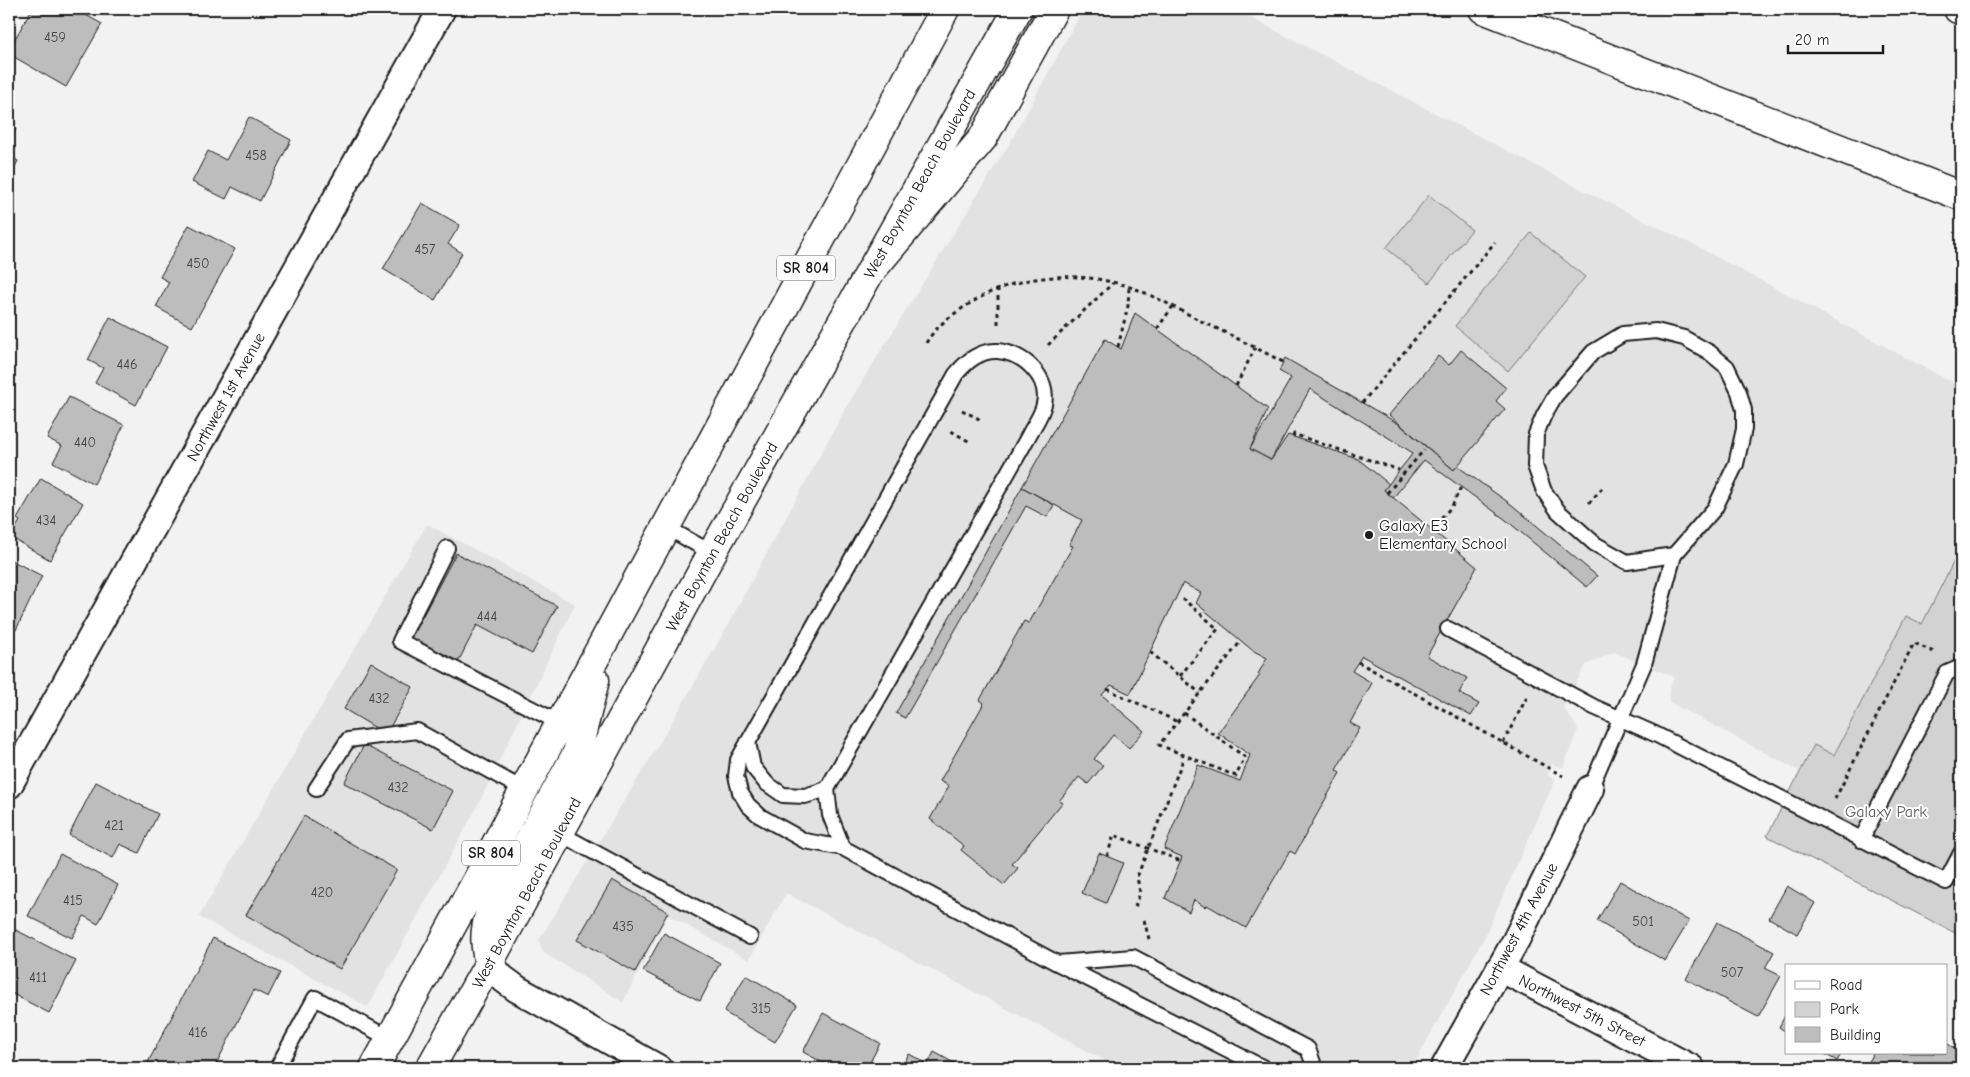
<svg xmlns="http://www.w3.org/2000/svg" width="1970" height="1077" font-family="'Comic Neue',sans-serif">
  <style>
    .built { fill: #e2e2e2 }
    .green { fill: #d2d2d2; stroke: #777 }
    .building { fill: #bdbdbd; stroke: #1c1c1c }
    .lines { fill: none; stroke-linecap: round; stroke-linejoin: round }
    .service-casing { stroke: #1c1c1c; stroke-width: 18 }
    .minor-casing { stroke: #1c1c1c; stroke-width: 30 }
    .primary-casing { stroke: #1c1c1c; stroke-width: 31 }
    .motorway-casing { stroke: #1c1c1c; stroke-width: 31 }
    .path { stroke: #1c1c1c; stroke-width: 3; stroke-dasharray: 4 4; stroke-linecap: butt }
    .service { stroke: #fff; stroke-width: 14 }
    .minor { stroke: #fff; stroke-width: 26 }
    .primary { stroke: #fff; stroke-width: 28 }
    .motorway { stroke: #fff; stroke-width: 28 }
    .poi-dot { fill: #1c1c1c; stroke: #fff; stroke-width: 2 }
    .labels { text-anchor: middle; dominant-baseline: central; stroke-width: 4; stroke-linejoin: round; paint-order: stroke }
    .number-label { font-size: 14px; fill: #444 }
    .shield { fill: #fff; stroke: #606060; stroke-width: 1 }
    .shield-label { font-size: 15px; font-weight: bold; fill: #1c1c1c }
    .street-label { font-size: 16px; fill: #1c1c1c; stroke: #fff }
    .poi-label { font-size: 16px; fill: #1c1c1c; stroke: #fff; text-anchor: start }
    .park-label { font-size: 16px; fill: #5c5c5c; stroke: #fff }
  </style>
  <rect width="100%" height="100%" fill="#f2f2f2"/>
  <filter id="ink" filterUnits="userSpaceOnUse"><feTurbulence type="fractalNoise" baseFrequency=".02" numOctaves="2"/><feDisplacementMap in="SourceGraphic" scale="10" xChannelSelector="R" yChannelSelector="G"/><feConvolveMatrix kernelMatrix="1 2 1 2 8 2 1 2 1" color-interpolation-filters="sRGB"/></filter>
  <g filter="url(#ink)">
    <g class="built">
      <polygon points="1083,9 1234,9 1573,185 1696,246 1961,387 1961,547 1922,624 1906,616 1834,756 1814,745 1799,771 1669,702 1669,691 1674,677 1614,652 1586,665 1563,707 1578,729 1563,768 1552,764 1547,775 1555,780 1485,936 1412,1068 1119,1068 786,893 749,960 668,915 623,1002 543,952 539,940 671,724 720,639 848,404 1014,136"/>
      <polygon points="427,524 575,604 476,809 368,1007 199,917"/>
    </g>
    <g class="green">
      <polygon points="1429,195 1472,230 1429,283 1386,248"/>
      <polygon points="1531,233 1585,277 1508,371 1455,326"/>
      <polygon points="1961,547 1961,936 1767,836 1814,745 1834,755 1906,616 1922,624"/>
    </g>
    <g class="building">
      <polygon points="32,9 75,9 102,24 66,87 9,54 9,49"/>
      <polygon points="249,117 291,140 260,201 232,187 226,199 192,182 208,151 226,160"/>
      <polygon points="9,125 16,129 9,143"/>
      <polygon points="9,155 18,161 9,178"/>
      <polygon points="422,203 460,225 448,244 462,253 435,300 383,269"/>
      <polygon points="189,225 235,249 192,327 156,307 169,282 160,277"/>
      <polygon points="1135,313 1268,409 1250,449 1271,460 1288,435 1358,459 1389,484 1384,490 1477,567 1427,656 1467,678 1459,693 1479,704 1471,716 1362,656 1352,671 1372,683 1350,723 1360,728 1336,770 1340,773 1295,854 1290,851 1246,928 1207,905 1205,907 1194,900 1189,912 1165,898 1182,857 1164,849 1198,765 1240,781 1250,755 1218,733 1260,675 1258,674 1267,658 1252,650 1196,603 1201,593 1183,583 1130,694 1111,685 1102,695 1144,731 1129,748 1113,735 1094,759 1103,766 1088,784 1079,777 1059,801 1062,803 1012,864 1018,868 1004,885 961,850 964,846 930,819 949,786 940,781 984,703 980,700 1024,621 1029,623 1073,546 1069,545 1082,520 1022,487 1105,339 1121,349"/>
      <polygon points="110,317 167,347 136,405 95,383 103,368 88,360"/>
      <polygon points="1461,350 1506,388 1496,401 1505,409 1454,470 1389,415 1438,356 1449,365"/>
      <polygon points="1285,358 1399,424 1454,470 1457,466 1512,505 1597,576 1587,587 1506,520 1424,460 1393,498 1384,490 1413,453 1310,389 1271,460 1250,449 1291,378 1279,371"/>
      <polygon points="69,397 124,425 94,484 53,462 62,446 47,438"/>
      <polygon points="41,478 83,503 50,560 10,537 20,521 17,519"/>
      <polygon points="1022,487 1054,505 1047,517 1026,506 905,718 896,713"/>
      <polygon points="456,553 557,606 532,654 477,625 457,664 410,640"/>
      <polygon points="9,559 42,576 16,630 9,626"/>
      <polygon points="371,662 413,687 386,734 344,709"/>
      <polygon points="364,745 453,791 433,829 344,783"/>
      <polygon points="96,782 158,814 139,853 120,844 113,858 69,835"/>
      <polygon points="304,816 397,870 340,969 246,915"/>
      <polygon points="1099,853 1123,863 1106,903 1082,893"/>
      <polygon points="60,854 118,885 98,924 84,916 72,938 28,916"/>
      <polygon points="612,880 668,912 635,972 577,940"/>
      <polygon points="1620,881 1689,921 1665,961 1597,921"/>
      <polygon points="1787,886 1815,903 1797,934 1769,918"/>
      <polygon points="1717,922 1774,952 1765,968 1781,976 1758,1017 1686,979"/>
      <polygon points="16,930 76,961 49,1013 9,992 9,944"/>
      <polygon points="664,933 720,963 700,1001 643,971"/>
      <polygon points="213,938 280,973 268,997 254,990 214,1068 145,1068"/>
      <polygon points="746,975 797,1005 775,1042 724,1012"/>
      <polygon points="823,1013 880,1043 867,1068 833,1068 803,1052"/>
      <polygon points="1786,1014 1786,1032 1779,1027"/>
      <polygon points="1946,1043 1961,1052 1961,1056 1954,1068 1872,1068 1866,1065 1873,1053 1946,1053"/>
      <polygon points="934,1052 963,1068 901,1068 909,1054 928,1064"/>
      <polygon points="1823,1053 1842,1053 1837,1061"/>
    </g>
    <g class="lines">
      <g class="service-casing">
        <g id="service">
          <polygon points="1656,331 1684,338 1709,352 1727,367 1739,392 1744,410 1744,429 1736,464 1715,508 1674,555 1627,562 1595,544 1558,511 1544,491 1535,466 1536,434 1544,415 1555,396 1593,352 1623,334"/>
          <polyline points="666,527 712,553"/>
          <polyline points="447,548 400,641 560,723"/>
          <polyline points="1448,629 1594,707 1655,734 1946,882 1961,853"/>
          <polyline points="748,742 753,767 766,783 783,795 805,796 827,789"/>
          <polyline points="316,789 348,740 417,731 524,790"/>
          <polyline points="1590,789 1644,664 1674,555"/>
          <polyline points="559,833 750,937"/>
          <polyline points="1861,840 1947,673 1961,667"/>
          <path d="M 843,848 L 830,815 L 827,789 C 881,695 935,601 988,507 C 1002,483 1016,459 1029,435 C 1034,425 1042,415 1044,404 C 1050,377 1023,353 998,351 C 980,350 967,361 956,374 L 738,760 L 736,776 L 740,792 L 748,805 L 760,816 L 805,841 L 843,848 L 1057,963 L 1264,1068"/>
          <polyline points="1058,963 1133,957 1308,1049 1315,1068"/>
          <polyline points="277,1068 315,998 390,1039"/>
        </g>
      </g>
      <g class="minor-casing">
        <g id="minor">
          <polyline points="9,785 442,9"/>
          <polyline points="489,963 502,978 517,989 658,1068"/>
          <polyline points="1500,968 1691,1068"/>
          <polyline points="1444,1068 1516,940 1590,789"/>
        </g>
      </g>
      <g class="primary-casing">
        <g id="primary">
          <path d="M 489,963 C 484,944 484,931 490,912 L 577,753 L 595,680"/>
          <polyline points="374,1068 482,871 524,790 945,9"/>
          <polyline points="430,1068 489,963 712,553 1018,9"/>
        </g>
      </g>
      <g class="motorway-casing">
        <g id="motorway">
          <polyline points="1483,9 1961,196"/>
          <polyline points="1958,9 1961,10"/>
          <polyline points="871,271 983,138 1054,9"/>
        </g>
      </g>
      <g class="path">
        <polyline points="998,324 998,289"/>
        <polyline points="1157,329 1173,306"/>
        <path d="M 926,343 C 937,324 956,312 974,301 C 1022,272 1084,270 1136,289 C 1158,298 1180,310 1201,321 C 1229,334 1256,348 1283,362"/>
        <polyline points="1048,345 1113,283"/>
        <polyline points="1118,347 1128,306 1129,288"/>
        <polyline points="1236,386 1255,348"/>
        <polyline points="1362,403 1495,242"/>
        <polyline points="962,410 981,420"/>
        <polyline points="951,431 970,442"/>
        <polyline points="1293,437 1294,434 1299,436 1399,470"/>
        <polyline points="1387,493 1424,450"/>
        <polyline points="1589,503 1604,486"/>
        <polyline points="1431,530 1452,506 1461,487"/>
        <polyline points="1150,652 1200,693"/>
        <polyline points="1358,662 1563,776"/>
        <polyline points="1180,676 1218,629 1183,599"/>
        <polyline points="1107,689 1178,722"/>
        <polyline points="1184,713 1245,757 1236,776 1159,745 1241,641"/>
        <polyline points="1503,743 1527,697"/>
        <polyline points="1835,799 1914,643 1936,653"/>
        <polyline points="1107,856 1114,835 1181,861"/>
        <polyline points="1135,907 1140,893 1137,877 1184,757"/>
        <polyline points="1144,920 1149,939"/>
      </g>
      <use href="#service" class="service"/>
      <use href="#minor" class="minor"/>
      <use href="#primary" class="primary"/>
      <use href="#motorway" class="motorway"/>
    </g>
  </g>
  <circle class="poi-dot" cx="1369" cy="535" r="5"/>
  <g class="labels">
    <g class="number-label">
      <text x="55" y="37">459</text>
      <text x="256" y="155">458</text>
      <text x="425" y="249">457</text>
      <text x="198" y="263">450</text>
      <text x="127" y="364">446</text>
      <text x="85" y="442">440</text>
      <text x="46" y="520">434</text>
      <text x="487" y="616">444</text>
      <text x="379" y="698">432</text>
      <text x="398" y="787">432</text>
      <text x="114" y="825">421</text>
      <text x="322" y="892">420</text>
      <text x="73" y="900">415</text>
      <text x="1643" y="921">501</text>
      <text x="623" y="926">435</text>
      <text x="1732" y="972">507</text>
      <text x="38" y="977">411</text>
      <text x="761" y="1008">315</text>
      <text x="198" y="1032">416</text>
    </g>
    <g class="shield">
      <rect x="777" y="255.5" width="58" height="25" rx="4"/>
      <rect x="462" y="840.5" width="58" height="25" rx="4"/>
    </g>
    <g class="shield-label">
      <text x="806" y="268">SR 804</text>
      <text x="491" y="853">SR 804</text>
    </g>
    <g class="street-label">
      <text transform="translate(920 184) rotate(-61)">West Boynton Beach Boulevard</text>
      <text transform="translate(226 397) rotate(-61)">Northwest 1st Avenue</text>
      <text transform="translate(722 537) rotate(-61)">West Boynton Beach Boulevard</text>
      <text transform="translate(527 893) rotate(-62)">West Boynton Beach Boulevard</text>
      <text transform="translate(1519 929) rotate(-62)">Northwest 4th Avenue</text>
      <text transform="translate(1582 1011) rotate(27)">Northwest 5th Street</text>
    </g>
    <g class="poi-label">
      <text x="1379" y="526">Galaxy E3<tspan x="1379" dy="18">Elementary School</tspan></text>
    </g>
    <g class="park-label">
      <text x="1886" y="812">Galaxy Park</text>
    </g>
  </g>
  <rect width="1970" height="1077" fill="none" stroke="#fff" stroke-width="30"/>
  <rect x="15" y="15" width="1940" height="1047" fill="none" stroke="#1c1c1c" stroke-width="2" filter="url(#ink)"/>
  <rect x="1785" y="964" width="162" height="90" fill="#ffffff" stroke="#a4a4a4"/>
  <rect x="1795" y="981" width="25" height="8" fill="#ffffff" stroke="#a4a4a4"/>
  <text x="1830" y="990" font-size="15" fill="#1c1c1c">Road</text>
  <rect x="1795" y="1002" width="25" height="15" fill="#d2d2d2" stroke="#a4a4a4"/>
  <text x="1830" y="1014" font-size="15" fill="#1c1c1c">Park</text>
  <rect x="1795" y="1027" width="25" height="15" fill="#bdbdbd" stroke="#a4a4a4"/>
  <text x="1830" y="1040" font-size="15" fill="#1c1c1c">Building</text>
  <path d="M1788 45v8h95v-8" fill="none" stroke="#1c1c1c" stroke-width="2.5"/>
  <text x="1795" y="45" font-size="15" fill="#1c1c1c" stroke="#ffffff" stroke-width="4" paint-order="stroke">20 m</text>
</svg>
